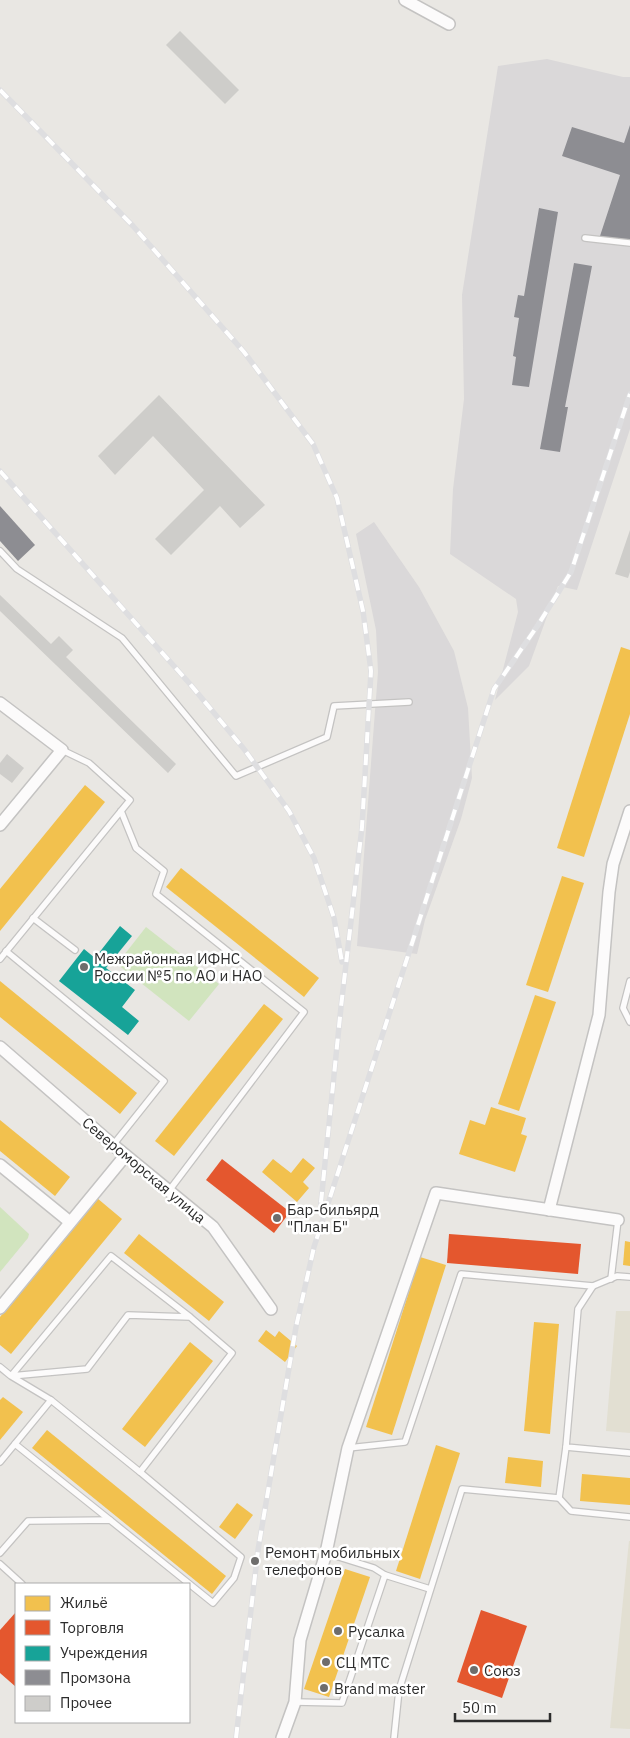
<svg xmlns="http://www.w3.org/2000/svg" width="630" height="1738" font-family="'IBM Plex Sans',sans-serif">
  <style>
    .industrial { fill: #dad8d9 }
    .education { fill: #e2dfd2 }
    .pitch { fill: #d1e4be }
    .homes { fill: #f2c14e }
    .shops { fill: #e4572e }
    .public { fill: #17a398 }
    .industry { fill: #8d8d92 }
    .building { fill: #cecdca }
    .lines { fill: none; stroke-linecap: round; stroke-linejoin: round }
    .lane-casing { stroke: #c4c3c2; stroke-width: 8 }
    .street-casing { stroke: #c4c3c2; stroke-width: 14 }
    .lane { stroke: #fcfbfb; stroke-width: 5.5 }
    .street { stroke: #fcfbfb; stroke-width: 11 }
    .rail-casing { stroke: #dedee0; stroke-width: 5.5 }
    .rail { stroke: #fff; stroke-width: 4; stroke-dasharray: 11; stroke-linecap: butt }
    .poi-dot { fill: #6e6d6c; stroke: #fff; stroke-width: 2 }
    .labels { text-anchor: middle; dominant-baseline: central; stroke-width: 5; stroke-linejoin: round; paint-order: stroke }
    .poi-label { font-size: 15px; fill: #2c2c2c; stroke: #fff; text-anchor: start }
    .street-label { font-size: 15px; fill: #2c2c2c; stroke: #fff }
  </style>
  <rect width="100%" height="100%" fill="#e9e7e3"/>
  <g class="industrial">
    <polygon points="547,59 623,77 630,77 630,429 577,590 558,586 529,666 495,700 518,612 516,599 450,554 453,489 464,399 462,295 498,66"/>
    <polygon points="374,522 419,587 454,651 468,708 472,778 461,819 425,920 417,954 357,946 378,672 376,630 356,534"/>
  </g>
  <g class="education">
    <polygon points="616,1311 630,1311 630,1433 606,1431"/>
    <polygon points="629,1541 630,1541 630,1729 610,1728"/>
  </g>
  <g class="pitch">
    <polygon points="146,927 219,984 189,1021 117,964"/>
    <polygon points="0,1207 29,1234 28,1238 0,1272"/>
  </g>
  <g class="homes">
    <polygon points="621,647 630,650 630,714 584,857 557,848"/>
    <polygon points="85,785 105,802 0,931 0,889"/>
    <polygon points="181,868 319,978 304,997 166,887"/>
    <polygon points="562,876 584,883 548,992 526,985"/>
    <polygon points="0,981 137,1093 120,1114 0,1017"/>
    <polygon points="535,995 556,1002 519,1111 498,1104"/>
    <polygon points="264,1004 283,1019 174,1156 155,1141"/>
    <polygon points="491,1107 526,1118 521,1134 527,1136 515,1172 459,1154 470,1120 485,1125"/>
    <polygon points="0,1120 70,1177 55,1196 0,1151"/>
    <polygon points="303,1158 315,1168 303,1182 309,1188 297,1202 262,1172 273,1159 291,1173"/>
    <polygon points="97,1198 122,1219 11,1354 0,1345 0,1317"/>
    <polygon points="139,1234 224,1302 209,1321 124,1253"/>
    <polygon points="625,1241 630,1242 630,1266 623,1265"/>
    <polygon points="420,1257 446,1265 392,1435 366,1427"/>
    <polygon points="534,1322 559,1324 550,1434 524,1431"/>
    <polygon points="266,1330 275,1337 279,1331 297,1346 285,1362 258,1341"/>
    <polygon points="190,1342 213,1361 145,1447 122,1429"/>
    <polygon points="3,1397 23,1412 0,1440 0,1400"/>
    <polygon points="47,1430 226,1576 212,1594 32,1448"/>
    <polygon points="436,1445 460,1453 420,1579 396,1571"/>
    <polygon points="508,1457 543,1461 541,1487 505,1483"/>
    <polygon points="582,1474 630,1478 630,1505 580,1501"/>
    <polygon points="237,1503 253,1515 235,1539 219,1527"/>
    <polygon points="345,1569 370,1577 329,1697 304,1689"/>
  </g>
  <g class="shops">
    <polygon points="222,1159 290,1212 274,1233 206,1180"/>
    <polygon points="449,1234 581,1244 578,1274 447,1263"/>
    <polygon points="481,1610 527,1626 502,1698 457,1682"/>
    <polygon points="16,1612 16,1687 0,1673 0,1630"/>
  </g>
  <polygon class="public" points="120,926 132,936 106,968 135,990 122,1007 139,1021 128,1035 59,981 84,949 95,958"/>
  <g class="industry">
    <polygon points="630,125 630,245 600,236 620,175 562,156 572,127 624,143"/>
    <polygon points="539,208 558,212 529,387 512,385 516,357 513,356 519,318 514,317 518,295 524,296"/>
    <polygon points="574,263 592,266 565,407 568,407 560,452 540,449"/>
    <polygon points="0,506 35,545 18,561 0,541"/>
  </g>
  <g class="building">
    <polygon points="180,31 239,90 225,104 166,45"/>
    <polygon points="159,395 265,505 240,528 220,506 171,555 155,539 204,490 153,436 115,475 98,456"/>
    <polygon points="630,530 630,572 628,578 615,574"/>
    <polygon points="0,595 51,644 59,636 73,650 66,657 176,764 168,773 0,611"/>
    <polygon points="7,754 24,768 12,783 0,774 0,763"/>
    <polygon points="253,1555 260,1560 256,1567 249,1561"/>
  </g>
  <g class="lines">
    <g class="lane-casing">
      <g id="lane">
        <polyline points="585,238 630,243"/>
        <polyline points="0,551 17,569 122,638 236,776 327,737 334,706 409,702"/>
        <polyline points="121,811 136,848 164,871 156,894 304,1012 168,1192"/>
        <polyline points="33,918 75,950"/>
        <polyline points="6,951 164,1081 113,1145"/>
        <polyline points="0,959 130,800 89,763 62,750"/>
        <polyline points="630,981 623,1008 630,1022"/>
        <polyline points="611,1279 618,1220"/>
        <polyline points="593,1286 617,1276 630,1277"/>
        <polyline points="0,1367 11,1376 51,1400 140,1472 232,1353 190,1317 111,1256 11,1376 87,1369 128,1315 190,1317"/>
        <polyline points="15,1444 110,1520"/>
        <polyline points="348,1448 405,1442 461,1274 593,1286 578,1309 566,1447 630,1453"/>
        <polyline points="0,1462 51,1400"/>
        <polyline points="559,1498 571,1511 630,1517"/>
        <polyline points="0,1553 28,1521 110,1520 213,1603 234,1578 241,1557 140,1472"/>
        <polyline points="326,1553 374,1568 385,1575"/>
        <polyline points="0,1564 22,1584"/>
        <polyline points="295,1702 342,1703 385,1575 430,1589"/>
        <polyline points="394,1738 399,1690 462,1489 559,1498 566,1447"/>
      </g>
    </g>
    <g class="street-casing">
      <g id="street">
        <polyline points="405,0 449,24"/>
        <polyline points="0,703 62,750 0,825"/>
        <polyline points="0,1047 113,1145 213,1227 271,1309"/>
        <polyline points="0,1165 70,1222"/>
        <polyline points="549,1210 599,1015 609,892 613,864 630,811"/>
        <polyline points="0,1308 125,1156"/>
        <polyline points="282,1738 295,1702 300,1640 326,1553 348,1448 436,1193 618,1220"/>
      </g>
    </g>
    <use href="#lane" class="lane"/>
    <use href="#street" class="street"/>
    <g class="rail-casing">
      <g id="rail">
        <polyline points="0,90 133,226 244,352 313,444 337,498 363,611 371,671 362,827 341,1007 320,1212"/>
        <polyline points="0,471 190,684 244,749 289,811 314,858 334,918 342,962"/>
        <polyline points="236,1738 258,1550 296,1327 314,1247 494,689 538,625 571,572 630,394"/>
      </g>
    </g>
    <use href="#rail" class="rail"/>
  </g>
  <g class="poi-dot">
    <circle cx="84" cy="967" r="5"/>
    <circle cx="277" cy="1218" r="5"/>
    <circle cx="255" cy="1561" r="5"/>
    <circle cx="338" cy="1631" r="5"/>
    <circle cx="326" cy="1662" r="5"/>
    <circle cx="474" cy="1670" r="5"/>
    <circle cx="324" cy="1688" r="5"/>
  </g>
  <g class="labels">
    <g class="poi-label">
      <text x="94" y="958">Межрайонная ИФНС<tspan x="94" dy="17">России №5 по АО и НАО</tspan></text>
      <text x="287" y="1209">Бар-бильярд<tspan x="287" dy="17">"План Б"</tspan></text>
      <text x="265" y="1552">Ремонт мобильных<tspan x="265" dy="17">телефонов</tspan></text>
      <text x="348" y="1631">Русалка</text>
      <text x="336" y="1662">СЦ МТС</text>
      <text x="484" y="1670">Союз</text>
      <text x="334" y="1688">Brand master</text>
    </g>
    <g class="street-label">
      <text transform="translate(144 1170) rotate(40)">Североморская улица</text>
    </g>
  </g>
  <rect x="15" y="1583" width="175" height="140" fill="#ffffff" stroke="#ababab"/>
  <rect x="25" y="1596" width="25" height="15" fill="#f2c14e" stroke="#ababab"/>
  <text x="60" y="1608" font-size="15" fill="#2c2c2c">Жильё</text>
  <rect x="25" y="1620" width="25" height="15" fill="#e4572e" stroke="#ababab"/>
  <text x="60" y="1633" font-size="15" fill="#2c2c2c">Торговля</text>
  <rect x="25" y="1646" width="25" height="15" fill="#17a398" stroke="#ababab"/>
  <text x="60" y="1658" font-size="15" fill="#2c2c2c">Учреждения</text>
  <rect x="25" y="1670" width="25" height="15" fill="#8d8d92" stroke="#ababab"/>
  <text x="60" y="1683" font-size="15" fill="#2c2c2c">Промзона</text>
  <rect x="25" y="1696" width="25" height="15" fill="#cecdca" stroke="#ababab"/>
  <text x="60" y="1708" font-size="15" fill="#2c2c2c">Прочее</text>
  <path d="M455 1713v8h95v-8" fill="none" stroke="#2c2c2c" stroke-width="2.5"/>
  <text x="462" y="1713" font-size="15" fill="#2c2c2c" stroke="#ffffff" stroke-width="4" paint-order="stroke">50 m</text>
</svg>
